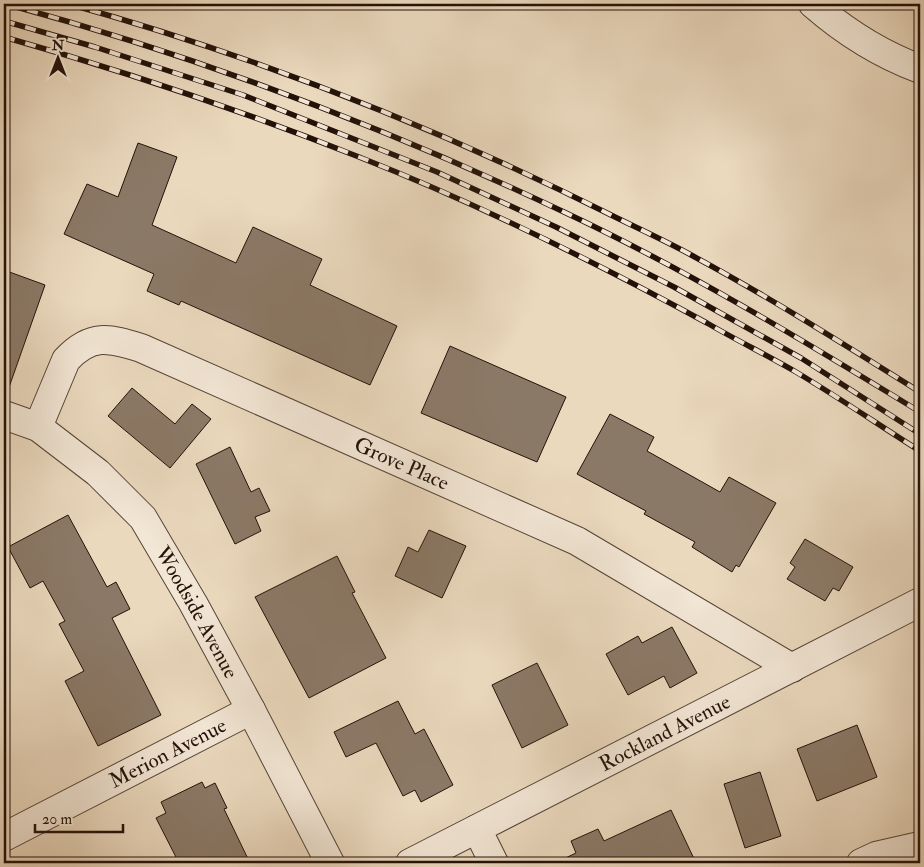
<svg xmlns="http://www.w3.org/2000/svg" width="924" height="867" font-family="'IM FELL Double Pica',serif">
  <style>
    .building { fill: #8b7967; stroke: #231109 }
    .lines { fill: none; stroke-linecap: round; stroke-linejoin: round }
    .minor-casing { stroke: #554336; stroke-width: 30 }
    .minor { stroke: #f2e6d5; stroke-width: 28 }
    .rail-casing { stroke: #231109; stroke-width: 5.5 }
    .rail { stroke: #f2e6d5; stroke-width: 4; stroke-dasharray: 11; stroke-linecap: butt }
    .labels { text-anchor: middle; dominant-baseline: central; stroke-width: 4; stroke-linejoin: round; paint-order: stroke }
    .street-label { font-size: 21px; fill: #231109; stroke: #f2e6d5 }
  </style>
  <rect width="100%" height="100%" fill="#ebd9be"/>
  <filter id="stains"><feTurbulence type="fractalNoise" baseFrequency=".004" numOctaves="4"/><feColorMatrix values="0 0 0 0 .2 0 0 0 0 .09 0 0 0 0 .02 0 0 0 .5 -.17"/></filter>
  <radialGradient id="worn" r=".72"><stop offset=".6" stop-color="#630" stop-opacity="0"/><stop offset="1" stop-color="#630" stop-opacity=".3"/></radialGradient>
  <g class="building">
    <polygon points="138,143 177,157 152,225 236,263 253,227 322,259 310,285 397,326 370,385 181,301 179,305 147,291 154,274 64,234 87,184 118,197"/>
    <polygon points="4,270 45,285 7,393 4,392"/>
    <polygon points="450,346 566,397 537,462 421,413"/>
    <polygon points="132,388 175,424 192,404 211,419 170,468 108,416"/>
    <polygon points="610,414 654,437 647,451 720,492 729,477 776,503 739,567 736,565 732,572 692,547 695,542 644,514 646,511 577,474"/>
    <polygon points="230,447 251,492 259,488 270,511 255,517 261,531 235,544 196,464"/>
    <polygon points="68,515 107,587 116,582 130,609 112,618 161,715 98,746 65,681 84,671 59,624 65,621 43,581 30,588 8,547"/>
    <polygon points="429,530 466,546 442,598 395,576 408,547 418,552"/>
    <polygon points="805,539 853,567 839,591 833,588 825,601 787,579 795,567 790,563"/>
    <polygon points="337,556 355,592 352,593 386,658 309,698 255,597"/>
    <polygon points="672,627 697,673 670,688 664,676 628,695 606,654 638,636 642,643"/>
    <polygon points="537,663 568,725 522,748 492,685"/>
    <polygon points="398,701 415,734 424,729 453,785 421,802 415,790 403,796 376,743 346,757 334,732"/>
    <polygon points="857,725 877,777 817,801 797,749"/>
    <polygon points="760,772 781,836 745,848 724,784"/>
    <polygon points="202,782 205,788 215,783 227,808 224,809 250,863 179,863 156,818 166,813 161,802"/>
    <polygon points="671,810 696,863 555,863 576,853 571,841 598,829 604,841"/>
  </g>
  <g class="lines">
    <g class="minor-casing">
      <g id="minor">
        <path d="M 813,4 C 845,32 880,54 920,69"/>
        <path id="s1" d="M 4,415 L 38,427 L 98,473 L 143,518 L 193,603 L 251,710 L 330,863"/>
        <path id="s2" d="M 38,427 L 66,360 C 91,333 109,338 141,348 L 577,541 L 792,668"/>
        <polyline points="477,829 494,863"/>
        <path id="s3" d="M 4,837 L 251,710"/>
        <path id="s4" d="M 410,863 L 920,602"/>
        <polyline points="861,863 876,856 920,846"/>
      </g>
    </g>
    <use href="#minor" class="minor"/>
    <g class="rail-casing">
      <g id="rail">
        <path d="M 6,4 C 197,56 385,127 564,212 C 687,270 804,341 920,412"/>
        <path d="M 69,4 C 255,56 436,127 609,214 C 637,228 666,241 693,256 C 771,298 845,345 920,392"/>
        <polyline points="4,21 95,47 243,95 437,172 556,227 674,287 801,358 920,434"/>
        <path d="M 4,37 C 124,71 243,111 359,157 C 479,204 595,262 707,323 C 736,340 767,355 796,372 C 838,397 879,425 920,451"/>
      </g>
    </g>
    <use href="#rail" class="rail"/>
  </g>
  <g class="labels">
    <g class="street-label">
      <text stroke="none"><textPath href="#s2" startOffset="440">Grove Place</textPath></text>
      <text stroke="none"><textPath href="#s1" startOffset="284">Woodside Avenue</textPath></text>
      <text stroke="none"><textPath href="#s4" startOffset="286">Rockland Avenue</textPath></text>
      <text stroke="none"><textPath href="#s3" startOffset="184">Merion Avenue</textPath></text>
    </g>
  </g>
  <rect width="924" height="867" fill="none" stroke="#ebd9be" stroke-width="20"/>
  <rect x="5" y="5" width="914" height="857" fill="none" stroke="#231109" stroke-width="2.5"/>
  <rect x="10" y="10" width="904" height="847" fill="none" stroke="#231109"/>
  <g transform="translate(58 58)" stroke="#f2e6d5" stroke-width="4" paint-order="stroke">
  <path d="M0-4L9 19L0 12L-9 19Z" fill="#231109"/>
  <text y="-8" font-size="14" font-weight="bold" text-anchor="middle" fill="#231109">N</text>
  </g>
  <path d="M35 824v8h88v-8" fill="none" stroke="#231109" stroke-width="2.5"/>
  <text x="42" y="824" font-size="15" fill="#231109" stroke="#f2e6d5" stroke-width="4" paint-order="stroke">20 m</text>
  <rect width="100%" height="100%" filter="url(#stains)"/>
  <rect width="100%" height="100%" fill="url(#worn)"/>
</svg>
